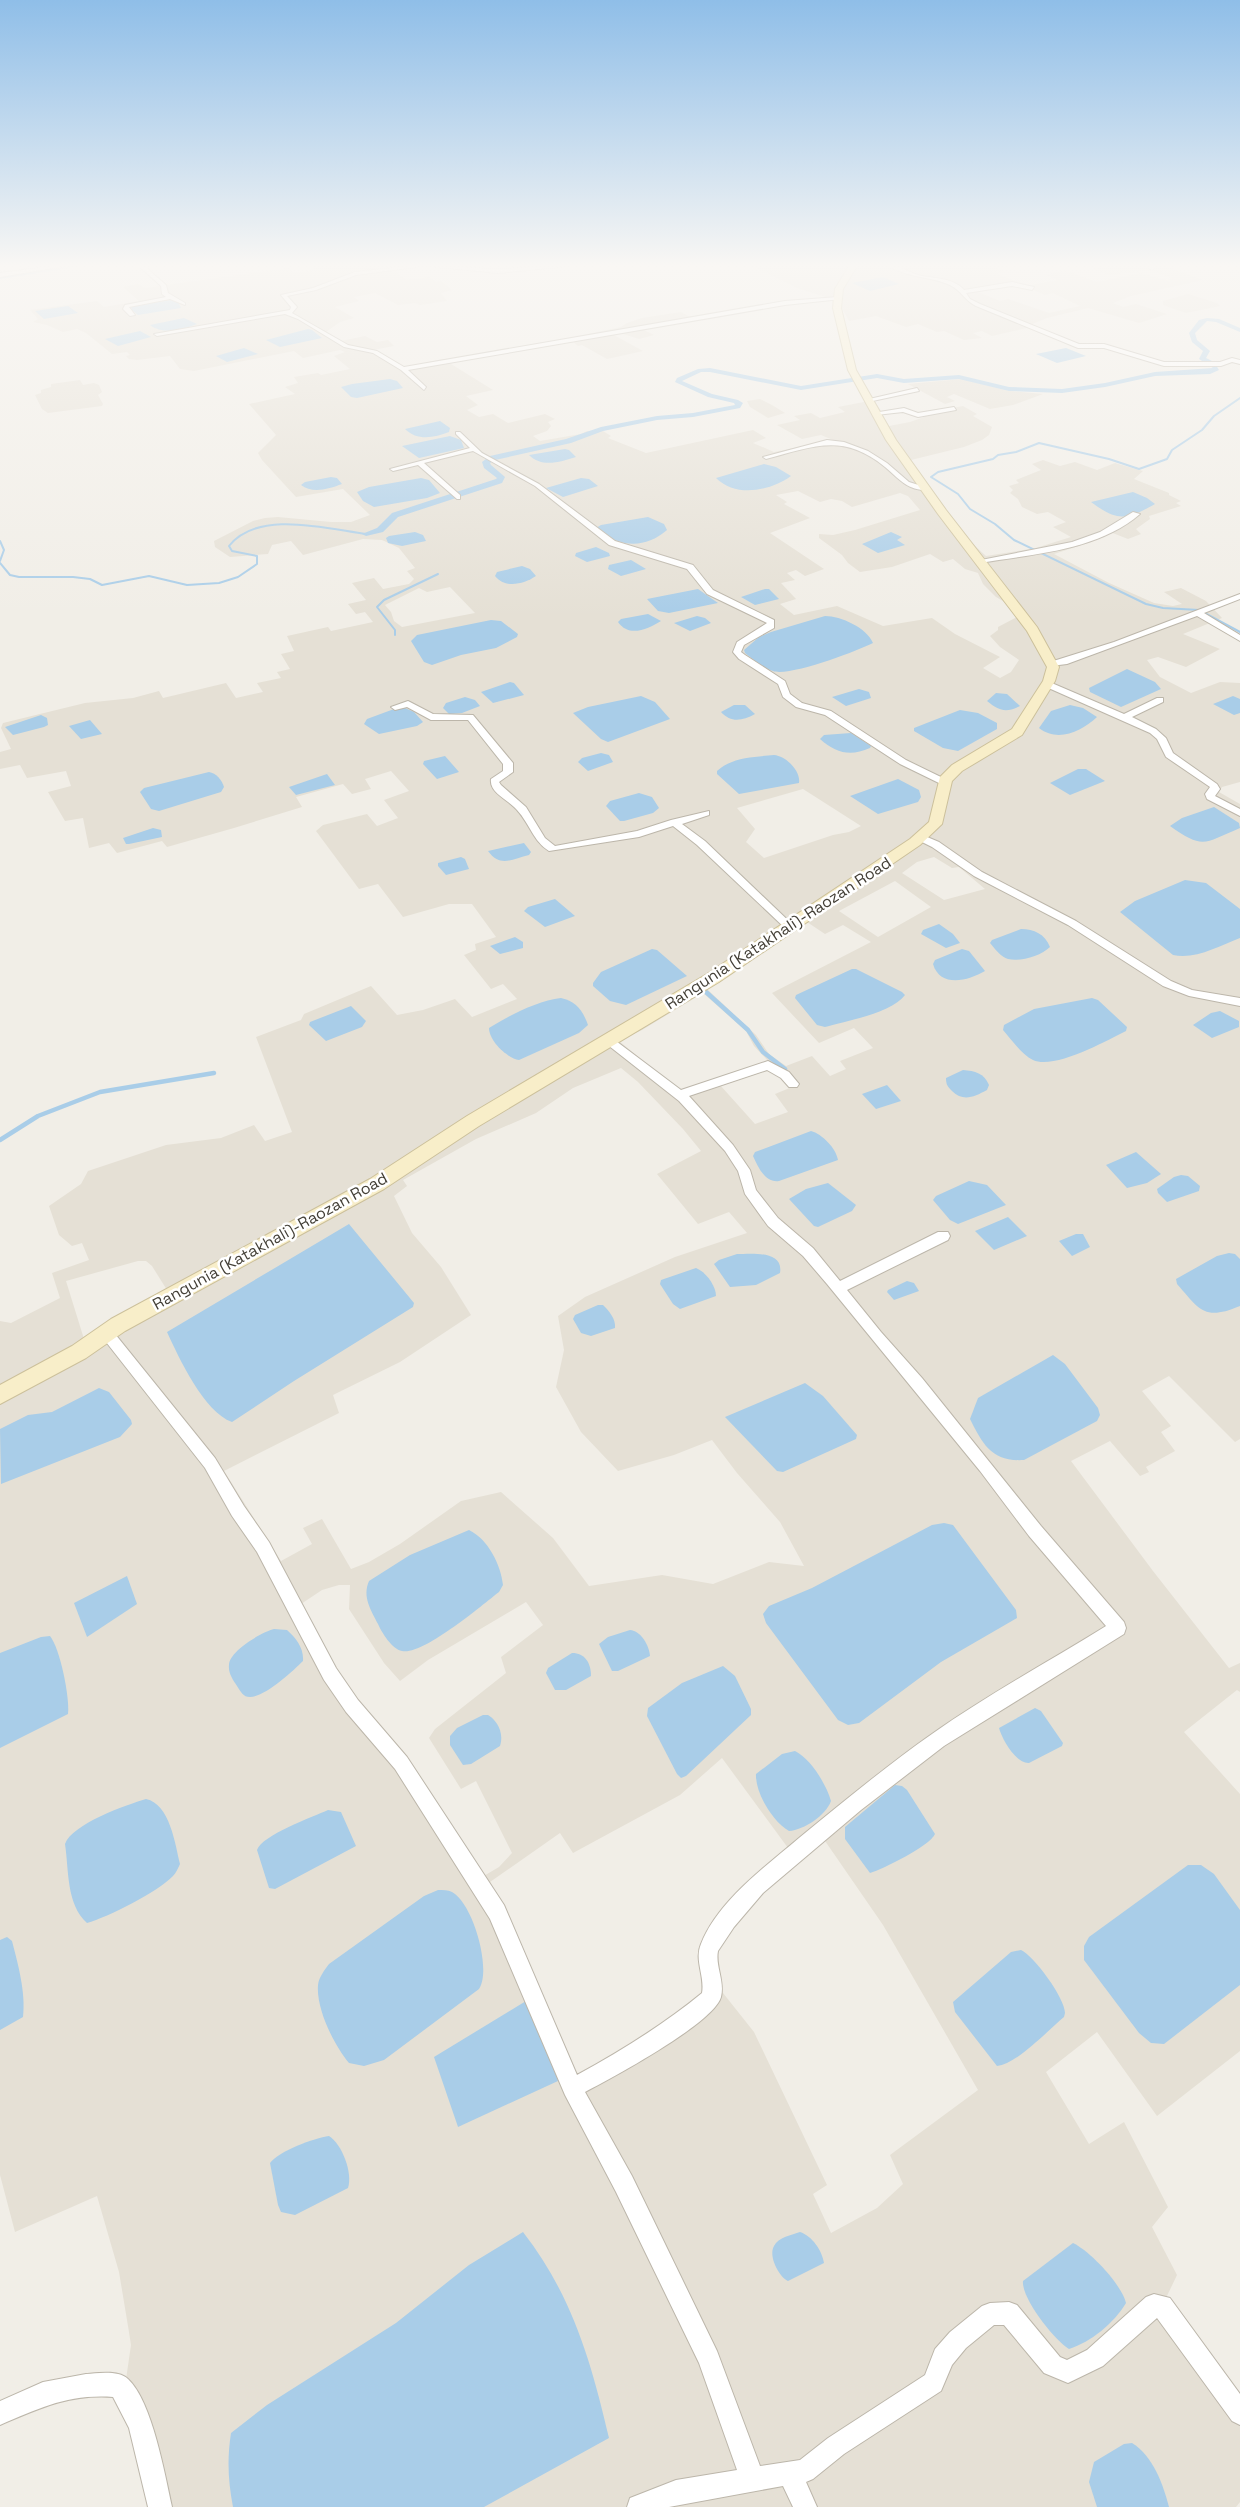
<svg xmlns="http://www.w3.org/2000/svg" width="1240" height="2507" font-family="'Space Grotesk',sans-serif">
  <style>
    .residential { fill: #e5e0d5; fill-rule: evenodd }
    .water { fill: #a9cde8 }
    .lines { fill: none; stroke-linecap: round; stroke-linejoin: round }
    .stream-far1 { stroke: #a9cde8; stroke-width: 2 }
    .stream { stroke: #a9cde8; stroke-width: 4.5 }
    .canal { fill: #a9cde8; fill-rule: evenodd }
    .street-casing { stroke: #bcb6aa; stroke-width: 2 }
    .secondary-casing { stroke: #ccc09b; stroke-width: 2 }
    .street { fill: #fff; fill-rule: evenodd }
    .secondary { fill: #f8eec9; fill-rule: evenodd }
    .labels { text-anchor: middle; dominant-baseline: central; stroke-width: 5; stroke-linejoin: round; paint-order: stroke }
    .far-street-label { font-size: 16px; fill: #433f36; stroke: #fff }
  </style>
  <rect width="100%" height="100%" fill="#f1eee7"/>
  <g class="residential">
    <path d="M 312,266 L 424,266 L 394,270 L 406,280 L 430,277 L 436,282 L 441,281 L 452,290 L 441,293 L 447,301 L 420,305 L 415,303 L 398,305 L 375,293 L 354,297 L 359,301 L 335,307 L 354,318 L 340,322 L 326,332 L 341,341 L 365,336 L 377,342 L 388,340 L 394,346 L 373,350 L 405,367 L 443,359 L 493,390 L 466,396 L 478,405 L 467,410 L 479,417 L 493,414 L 508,423 L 545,414 L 555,419 L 548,422 L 551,426 L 547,431 L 533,436 L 540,441 L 581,434 L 587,431 L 603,431 L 611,436 L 608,438 L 646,453 L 753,430 L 766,438 L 753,443 L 774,452 L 833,440 L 821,435 L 802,439 L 777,425 L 800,420 L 794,416 L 811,413 L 820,418 L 845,412 L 838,407 L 874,400 L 881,411 L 904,409 L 921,414 L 963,406 L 977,414 L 973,416 L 992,427 L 989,435 L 982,440 L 964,447 L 911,460 L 950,517 L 974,545 L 986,556 L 1036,548 L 1071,537 L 1053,527 L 1066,522 L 1048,512 L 1037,514 L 1022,507 L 1018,499 L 1010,493 L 1013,490 L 1009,486 L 1019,483 L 1016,480 L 1041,470 L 1032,464 L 1043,460 L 1060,466 L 1075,462 L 1097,470 L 1115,463 L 1143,471 L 1134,479 L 1169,493 L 1169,495 L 1181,501 L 1176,503 L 1181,506 L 1149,516 L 1150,519 L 1136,529 L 1141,534 L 1128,539 L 1110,532 L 1091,542 L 1054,554 L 1109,583 L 1154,603 L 1173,606 L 1182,604 L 1164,592 L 1181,588 L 1206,601 L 1222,618 L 1183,634 L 1220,649 L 1186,667 L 1158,657 L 1147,660 L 1160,677 L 1191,693 L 1220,682 L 1240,683 L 1240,782 L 1222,787 L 1219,792 L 1240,804 L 1240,1439 L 1235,1442 L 1169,1376 L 1142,1391 L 1171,1426 L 1161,1432 L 1175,1451 L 1146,1467 L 1149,1472 L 1140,1476 L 1110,1441 L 1071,1461 L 1153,1571 L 1229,1668 L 1240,1663 L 1240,1692 L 1237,1690 L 1184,1732 L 1240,1794 L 1240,2051 L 1157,2116 L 1097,2032 L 1046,2072 L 1089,2144 L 1124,2122 L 1168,2207 L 1152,2227 L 1177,2275 L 1166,2298 L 1207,2359 L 1240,2398 L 1240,2502 L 1236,2507 L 149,2507 L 130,2417 L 123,2400 L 131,2345 L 128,2326 L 119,2272 L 97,2196 L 15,2232 L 0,2175 L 0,1321 L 11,1323 L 60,1298 L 52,1273 L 89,1260 L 82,1243 L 72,1246 L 59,1235 L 49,1206 L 81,1184 L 88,1171 L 166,1145 L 221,1138 L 254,1125 L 265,1141 L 292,1132 L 256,1037 L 301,1020 L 304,1014 L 371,986 L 397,1015 L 423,1010 L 455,999 L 472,1017 L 517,999 L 503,984 L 491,989 L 464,955 L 476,950 L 475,944 L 496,937 L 472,904 L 449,904 L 403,917 L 378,884 L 359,889 L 316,831 L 323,825 L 367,814 L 377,826 L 398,818 L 384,800 L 409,791 L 391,771 L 365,779 L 371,789 L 352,794 L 343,784 L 296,797 L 302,807 L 234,828 L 167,847 L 162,841 L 117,853 L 109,843 L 89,848 L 83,818 L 65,821 L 48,792 L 71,786 L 66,771 L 27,778 L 20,765 L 0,769 L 0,752 L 11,749 L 1,728 L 3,723 L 85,703 L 133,698 L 159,691 L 163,698 L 226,683 L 236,698 L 263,692 L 257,683 L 281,678 L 277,672 L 290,669 L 281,654 L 294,651 L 287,636 L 328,627 L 331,631 L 373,622 L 365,612 L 356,614 L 348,604 L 366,600 L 352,583 L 374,578 L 383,589 L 409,584 L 414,579 L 407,571 L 415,568 L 399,548 L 382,540 L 363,539 L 303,555 L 291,541 L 272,545 L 268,554 L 230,557 L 215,547 L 214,541 L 253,521 L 265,518 L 278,517 L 331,522 L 351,522 L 370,515 L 343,489 L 296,497 L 262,460 L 258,453 L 276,435 L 249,404 L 295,394 L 285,387 L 298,383 L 294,377 L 318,373 L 321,375 L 350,369 L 334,356 L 345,352 L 340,350 L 303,358 L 294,351 L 194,371 L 180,369 L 170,356 L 137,360 L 129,359 L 126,356 L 130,355 L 127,352 L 112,354 L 86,333 L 77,329 L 63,332 L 47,325 L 33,322 L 38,319 L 30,310 L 97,301 L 104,307 L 139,301 L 123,287 L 138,284 L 145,288 L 289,268 L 295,273 L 315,270 ZM 904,410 L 924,417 L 910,422 L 889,426 L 882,414 ZM 798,491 L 820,502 L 831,499 L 842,501 L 852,507 L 900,493 L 908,496 L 920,510 L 855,530 L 833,535 L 819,534 L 819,538 L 842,555 L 848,563 L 860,572 L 892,567 L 930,554 L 943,562 L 953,559 L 965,569 L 978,573 L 983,584 L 996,597 L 1003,601 L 1017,617 L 998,627 L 998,630 L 990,636 L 1000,647 L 1019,660 L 1011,672 L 1000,678 L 983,668 L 1000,657 L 955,634 L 932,618 L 883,626 L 837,606 L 794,615 L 780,604 L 796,599 L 781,583 L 795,580 L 787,573 L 796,570 L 805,576 L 824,569 L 770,533 L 810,518 L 784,504 L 787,502 L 776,495 ZM 450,587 L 475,613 L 402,627 L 394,621 L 391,612 L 385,605 L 419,588 L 427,592 ZM 803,789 L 861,826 L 849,832 L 833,835 L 764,858 L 746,842 L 755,829 L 737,808 ZM 934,857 L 952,868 L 959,867 L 985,889 L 944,900 L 902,873 L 917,862 ZM 895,881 L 931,907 L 878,937 L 839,911 ZM 807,922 L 825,934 L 843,925 L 871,942 L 772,993 L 819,1043 L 854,1028 L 873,1048 L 840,1061 L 846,1069 L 830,1076 L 812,1056 L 786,1066 L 769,1054 L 756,1035 L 707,989 ZM 703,993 L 746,1031 L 754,1046 L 770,1063 L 681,1092 L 619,1041 L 642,1030 ZM 768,1067 L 778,1071 L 792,1087 L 775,1094 L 788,1112 L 755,1124 L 720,1085 ZM 621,1068 L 638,1082 L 683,1129 L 701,1151 L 657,1174 L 698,1224 L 729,1212 L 747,1233 L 675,1257 L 585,1297 L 558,1316 L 564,1350 L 556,1387 L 581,1432 L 618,1471 L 674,1455 L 712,1440 L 737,1473 L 780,1522 L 804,1566 L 769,1562 L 713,1584 L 662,1575 L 589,1586 L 553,1538 L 501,1492 L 461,1501 L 400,1544 L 369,1562 L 351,1569 L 322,1519 L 303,1528 L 312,1544 L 281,1561 L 224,1471 L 339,1413 L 333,1395 L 400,1362 L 471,1315 L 441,1267 L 412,1233 L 394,1196 L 407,1186 L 403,1180 L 476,1139 L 536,1113 L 573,1088 ZM 138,1261 L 146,1261 L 152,1266 L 167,1290 L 84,1339 L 66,1281 ZM 339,1585 L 350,1585 L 349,1609 L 384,1663 L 400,1681 L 428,1660 L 526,1602 L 543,1625 L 501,1657 L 506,1673 L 435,1729 L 429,1738 L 461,1789 L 476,1781 L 512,1853 L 499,1867 L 482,1877 L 408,1760 L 350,1693 L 301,1604 L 322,1590 ZM 722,1758 L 788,1848 L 743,1888 L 701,1944 L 699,1954 L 705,1985 L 705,1995 L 702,2001 L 627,2052 L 576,2076 L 514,1929 L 490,1882 L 560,1833 L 573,1853 L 680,1795 ZM 823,1838 L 883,1925 L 978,2090 L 890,2155 L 903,2184 L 877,2208 L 831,2233 L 813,2194 L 827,2185 L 754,2032 L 723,1993 L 713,1958 L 714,1949 L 756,1893 Z"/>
    <path d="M 753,266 L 1004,266 L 996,268 L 1004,272 L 998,274 L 1026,286 L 1058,280 L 1046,275 L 1065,270 L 1097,282 L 1141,273 L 1173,282 L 1168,280 L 1171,278 L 1150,270 L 1109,275 L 1092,269 L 1116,266 L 1166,266 L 1203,280 L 1131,296 L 1113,303 L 1123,307 L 1136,304 L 1167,314 L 1139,323 L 1088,308 L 1047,318 L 1030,325 L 1031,327 L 992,336 L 982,331 L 973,333 L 982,338 L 964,340 L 944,331 L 937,332 L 918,324 L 906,327 L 876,316 L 849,321 L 842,308 L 833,308 L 832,299 L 797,288 ZM 1010,285 L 1031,289 L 1045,295 L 1053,293 L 1080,306 L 1049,313 L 1008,299 L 1000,301 L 978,292 Z"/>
    <polygon points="1188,294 1217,303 1220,306 1186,313 1163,305 1163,301"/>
    <polygon points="681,312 695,320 642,329 654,335 639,339 617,332 612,334 643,351 607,359 582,345 578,346 569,338 621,327 627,323 642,318"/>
    <polygon points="962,379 1009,391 1043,394 1013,405 990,409 954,394 947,397 955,401 945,404 908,384"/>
    <polygon points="80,380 83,385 94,383 99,385 102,392 98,395 103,404 102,406 48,413 42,409 35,395 41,393 41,390 51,387 51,384"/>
    <polygon points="760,399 772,405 785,413 768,418 750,407 747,401"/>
  </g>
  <g class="water">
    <polygon points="883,277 899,284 870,291 852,283"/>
    <polygon points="172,300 178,302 181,308 138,315 132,310 131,307 137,305"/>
    <polygon points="68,306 78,313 44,319 35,311"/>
    <path d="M 184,318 L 197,324 C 182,330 163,335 150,325 Z"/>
    <polygon points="308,329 312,330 322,338 280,347 266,340"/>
    <polygon points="140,331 151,337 118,346 105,339"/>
    <polygon points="244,348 258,354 227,362 216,356"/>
    <polygon points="1066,348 1086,356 1057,363 1036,354"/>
    <polygon points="390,379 397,381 403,388 357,398 351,397 341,387 352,384"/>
    <path d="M 440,421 L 450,428 L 449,432 C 434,438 417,441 405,429 Z"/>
    <polygon points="450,436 461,440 464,448 419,458 402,446"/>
    <path d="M 565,449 L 569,450 L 576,457 C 560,462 542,468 529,455 Z"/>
    <path d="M 764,464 L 776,467 L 791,476 C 770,491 736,498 716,478 Z"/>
    <path d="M 331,477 L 337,478 L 342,484 C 329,489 312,494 301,485 L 305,482 Z"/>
    <polygon points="421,478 429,480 440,493 427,498 374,507 363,501 357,492 369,487"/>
    <polygon points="581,478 589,479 598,486 563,497 546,488"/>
    <path d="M 1133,492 L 1147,498 L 1155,504 C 1126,520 1118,522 1091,502 Z"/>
    <path d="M 648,517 L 664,524 L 667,530 C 644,550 618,547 596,528 L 601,525 Z"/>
    <polygon points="415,532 423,535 426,541 402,546 388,543 386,538 389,536"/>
    <polygon points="891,532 902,537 897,540 905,545 878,553 862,544"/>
    <polygon points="596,547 609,553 610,556 587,562 575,556 576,553"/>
    <polygon points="631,560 646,569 621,576 608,569 609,565"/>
    <path d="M 522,566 L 530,569 L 536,576 C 524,584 505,589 495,576 L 497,572 Z"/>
    <polygon points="698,589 718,603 669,613 658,611 647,599"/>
    <polygon points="765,589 769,589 779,599 755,605 741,597"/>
    <path d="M 648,614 L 661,621 C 648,629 629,638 618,622 L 621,619 Z"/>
    <polygon points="697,616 705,618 711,623 690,631 674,623"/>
    <path d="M 825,616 C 841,616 867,628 873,643 C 857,651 789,677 773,671 C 763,668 754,660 745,653 L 744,650 L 759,637 L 771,632 Z"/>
    <polygon points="491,620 501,621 518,634 517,637 496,648 461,655 432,665 424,662 411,641 417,635"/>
    <polygon points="1127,669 1155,682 1161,689 1121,707 1090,692 1089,688"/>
    <polygon points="510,682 514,683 524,695 493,703 481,692"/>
    <polygon points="859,689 869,692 871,698 846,706 832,697"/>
    <path d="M 996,693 L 1007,694 L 1020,706 C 1006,713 999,711 987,701 Z"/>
    <polygon points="641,696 655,702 670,719 608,742 601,739 573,713 588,707"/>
    <polygon points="1233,696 1240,699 1240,713 1234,715 1213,704"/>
    <polygon points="465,697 475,700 480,706 462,713 449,714 443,708 446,703"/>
    <path d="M 734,705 L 745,705 L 755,714 C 742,721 731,723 721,712 Z"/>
    <path d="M 1070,705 L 1083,708 L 1097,717 C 1082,731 1058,743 1039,728 L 1051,711 Z"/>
    <polygon points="405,708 414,712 423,722 417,726 379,734 364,724 367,719 394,709"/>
    <polygon points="960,710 978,713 997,723 997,729 958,751 943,748 914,731 914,728"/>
    <polygon points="41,715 47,718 48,725 44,727 13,735 5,727"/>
    <polygon points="90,720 102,734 81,739 69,726"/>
    <path d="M 851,733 L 871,746 L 870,748 C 850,757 836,753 820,739 L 824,735 Z"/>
    <polygon points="601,753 609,755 613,762 588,771 578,762 582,758"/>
    <path d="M 774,755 C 786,756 801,771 799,783 L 739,794 L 717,774 L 717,771 C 732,757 755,757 774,755 Z"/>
    <polygon points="445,756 459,772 437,779 423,764 424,761"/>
    <polygon points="1078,769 1086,769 1105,781 1070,795 1050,783"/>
    <path d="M 209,772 C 216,773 222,780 224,787 L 221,792 L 159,811 L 151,809 L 140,792 L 144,788 Z"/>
    <polygon points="327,774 335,785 296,795 289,787"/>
    <polygon points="898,779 919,790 921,797 918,802 878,814 850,796"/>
    <polygon points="639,793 652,797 659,808 653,813 624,821 620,821 606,806 610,801"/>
    <path d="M 1214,807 L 1239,823 L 1240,828 C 1204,843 1204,850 1170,826 L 1182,818 Z"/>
    <polygon points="153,828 161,830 162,837 129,844 126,844 123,838"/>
    <path d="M 524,843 L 531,852 L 529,855 C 512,859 500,868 488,851 Z"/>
    <polygon points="461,857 465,859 469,869 446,875 438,866 438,863"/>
    <path d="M 1185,880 L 1206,883 L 1240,909 L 1240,938 C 1219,946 1195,960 1173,955 L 1120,912 L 1135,901 Z"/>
    <polygon points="555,899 575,916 545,927 524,911 528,907"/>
    <polygon points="939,924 953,934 960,943 946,948 921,934 923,930"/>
    <path d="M 1021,929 C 1034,929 1045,934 1050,947 C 1041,956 1020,962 1008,959 C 1001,957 995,949 990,943 L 992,940 Z"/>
    <polygon points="515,937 523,942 523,948 500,954 490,946"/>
    <polygon points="652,949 657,950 687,976 626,1005 610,1001 593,986 593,983 601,972"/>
    <path d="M 962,949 L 969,951 L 985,971 C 968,981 940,988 933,964 L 935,960 Z"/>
    <path d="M 852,969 L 856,969 L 902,992 L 905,995 C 892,1013 846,1021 825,1027 L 817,1025 L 795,998 L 796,995 Z"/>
    <path d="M 561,998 C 576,1001 583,1011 588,1025 L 579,1033 L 519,1060 C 507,1058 489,1041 489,1028 C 510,1015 537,1001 561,998 Z"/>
    <path d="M 1092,998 L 1098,1000 L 1127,1027 L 1126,1031 C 1106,1041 1054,1070 1033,1060 C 1022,1055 1011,1039 1003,1030 L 1004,1025 L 1034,1009 Z"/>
    <polygon points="351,1006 366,1021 362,1027 326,1041 309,1025 310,1022"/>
    <polygon points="1220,1011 1239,1021 1239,1027 1212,1038 1193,1025 1211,1013"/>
    <path d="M 963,1070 C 975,1071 984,1073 989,1085 L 987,1090 C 974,1097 963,1102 952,1091 C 947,1086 946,1084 946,1078 Z"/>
    <polygon points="887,1085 901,1101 876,1109 862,1094"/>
    <path d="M 811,1131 C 822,1134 836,1148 838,1160 L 779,1181 C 765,1183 758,1167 753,1156 L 755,1152 Z"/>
    <polygon points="1136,1152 1161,1174 1147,1183 1127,1188 1106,1165"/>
    <polygon points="1181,1175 1188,1176 1200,1186 1199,1191 1167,1202 1158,1193 1157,1189 1174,1177"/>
    <polygon points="969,1181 987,1185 1006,1205 958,1224 950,1220 933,1200 936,1196"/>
    <polygon points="828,1183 856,1205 852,1211 818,1227 814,1226 789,1199 806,1189"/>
    <polygon points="1008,1217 1027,1236 994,1250 975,1231"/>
    <path d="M 349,1224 L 414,1303 L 413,1307 L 294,1381 L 232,1422 C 204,1412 179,1358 167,1332 Z"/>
    <polygon points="1076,1234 1083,1234 1090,1247 1072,1256 1059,1241"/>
    <path d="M 1229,1253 L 1235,1254 L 1240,1259 L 1240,1306 C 1204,1321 1200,1310 1177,1284 L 1176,1279 L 1217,1256 Z"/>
    <path d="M 737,1254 C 751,1254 784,1250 780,1273 L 756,1285 L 730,1287 L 714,1264 L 719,1260 Z"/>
    <path d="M 696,1268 C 706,1272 716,1286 716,1296 L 680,1309 L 673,1304 L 660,1284 L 661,1280 Z"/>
    <polygon points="907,1281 914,1283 919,1291 894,1300 887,1292 888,1290"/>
    <path d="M 598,1305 L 603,1305 C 609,1311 616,1319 615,1328 L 591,1336 L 581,1333 L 573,1319 L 575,1315 Z"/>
    <path d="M 1053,1355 L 1065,1364 L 1098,1408 L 1100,1415 L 1097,1421 L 1024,1460 C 992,1462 983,1445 970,1419 L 978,1398 Z"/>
    <polygon points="805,1383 823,1396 857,1435 856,1439 783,1472 777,1471 725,1417"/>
    <polygon points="99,1388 109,1392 131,1420 132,1424 120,1437 1,1484 0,1429 28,1415 52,1412"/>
    <polygon points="944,1523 953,1525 1016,1610 1017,1618 941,1662 859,1723 848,1725 838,1720 766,1623 763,1614 769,1606 812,1588 932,1525"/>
    <path d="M 469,1530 C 488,1539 501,1565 503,1585 L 499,1592 C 481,1606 422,1656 402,1651 C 392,1649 382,1633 378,1624 C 371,1610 362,1597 369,1581 L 410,1555 Z"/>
    <polygon points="127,1576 137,1604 87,1637 74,1603"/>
    <path d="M 274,1629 L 287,1630 C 296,1638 304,1648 303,1661 C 293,1671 265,1697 250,1697 C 243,1697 241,1692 237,1686 C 233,1680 228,1673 229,1665 C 229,1651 262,1632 274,1629 Z"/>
    <path d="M 630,1630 C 641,1631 649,1645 650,1656 L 618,1671 L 612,1671 L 599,1644 L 608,1637 Z"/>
    <path d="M 50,1636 C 60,1648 70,1698 68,1714 L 0,1748 L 0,1653 L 41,1637 Z"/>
    <path d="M 572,1653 C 585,1653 591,1663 591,1676 L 566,1690 L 555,1690 L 546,1673 L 548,1668 Z"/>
    <polygon points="723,1666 735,1676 751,1709 751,1715 686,1776 681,1778 677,1774 647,1716 648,1708 682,1683"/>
    <path d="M 1035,1708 L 1041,1711 L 1063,1743 L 1062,1746 L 1029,1763 C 1016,1764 1002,1739 999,1728 Z"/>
    <path d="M 483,1715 L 488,1715 C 498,1721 504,1734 500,1746 L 471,1764 L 463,1765 L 450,1745 L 450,1736 L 457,1728 Z"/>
    <path d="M 795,1751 C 811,1759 826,1784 831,1801 C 826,1815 804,1830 789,1831 C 773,1822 755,1793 756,1774 L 782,1754 Z"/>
    <path d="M 895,1785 L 902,1786 L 907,1790 L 935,1834 C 930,1846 883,1869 870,1873 L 845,1839 L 845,1827 Z"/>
    <path d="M 146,1799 C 170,1804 175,1844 180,1864 C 178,1868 176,1873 173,1876 C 158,1892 108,1917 87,1923 C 66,1904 69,1870 65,1844 C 72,1824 126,1805 146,1799 Z"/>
    <path d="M 328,1810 L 341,1812 L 356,1846 L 275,1889 L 269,1888 L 257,1850 C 262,1835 313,1817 328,1810 Z"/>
    <polygon points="1188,1865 1201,1865 1214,1874 1240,1910 1240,1985 1164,2044 1151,2043 1139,2033 1084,1960 1084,1946 1089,1937"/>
    <path d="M 438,1890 C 443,1890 448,1890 452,1892 C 473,1903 492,1970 479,1989 L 384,2060 L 364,2066 L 349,2063 C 334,2045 316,2009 318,1985 C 319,1977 324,1971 329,1964 L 424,1896 Z"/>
    <path d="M 7,1937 L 12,1941 C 18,1964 26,1993 23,2017 L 0,2030 L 0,1940 Z"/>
    <path d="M 1021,1950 C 1034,1956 1065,1998 1065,2013 L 1064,2017 C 1047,2031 1017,2064 997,2066 L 955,2012 L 953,2002 L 1011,1952 Z"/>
    <polygon points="526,2001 549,2052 558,2081 458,2127 434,2057"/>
    <path d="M 329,2136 C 342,2144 353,2173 348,2188 L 295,2215 L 281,2212 L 278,2205 L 270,2163 C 279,2151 314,2138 329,2136 Z"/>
    <path d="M 523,2232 C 572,2295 591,2361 609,2438 L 484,2507 L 233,2507 C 228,2481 227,2459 231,2433 L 267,2405 L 396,2323 L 469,2265 Z"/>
    <path d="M 800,2232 C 812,2236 822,2250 824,2263 L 788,2281 C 779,2277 768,2256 774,2246 C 778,2237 792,2235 800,2232 Z"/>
    <path d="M 1073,2243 C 1090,2251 1122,2285 1126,2303 C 1114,2323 1091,2342 1069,2349 C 1055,2341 1021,2298 1023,2281 Z"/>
    <path d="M 1132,2443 C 1153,2456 1163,2484 1169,2507 L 1097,2507 L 1089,2482 L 1094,2462 L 1124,2444 Z"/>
  </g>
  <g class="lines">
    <g class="stream-far1">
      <polyline points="0,278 76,266"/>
      <polyline points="1240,398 1214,416 1202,430 1172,450 1167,459 1139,469 1109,459 1039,443 1016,452 998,455 993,459 938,472 931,477 958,494 970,509 995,524 1014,540 1146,604 1163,608 1199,610 1240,632"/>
      <polyline points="0,541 4,550 0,561"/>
      <path d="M 0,563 L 10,575 L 19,577 L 73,577 L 90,579 L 102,585 L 149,576 L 187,585 L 219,583 L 238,577 L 257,564 L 257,556 L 232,551 L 229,546 C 258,509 328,529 366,534"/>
      <polyline points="395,635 395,630 377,607 384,600 438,574"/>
    </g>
    <g class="stream">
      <polyline points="706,992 748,1030 763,1052 785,1069"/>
      <polyline points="0,1140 38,1116 100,1092 214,1073"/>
    </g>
    <polygon class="canal" points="1207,318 1219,319 1240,328 1240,332 1216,322 1207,321 1195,333 1197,340 1210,351 1206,358 1214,362 1219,370 1210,374 1155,376 1105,387 1062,393 1009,391 959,379 904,383 877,378 801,390 710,372 701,372 682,381 712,394 738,400 743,403 740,408 693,417 657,420 603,431 571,443 495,460 490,463 491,465 505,477 502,483 398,517 383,532 366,536 362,534 377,528 392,513 496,479 497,478 484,468 482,462 490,456 566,439 601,427 657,416 693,413 735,405 734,403 708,397 675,382 677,378 698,369 710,368 801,386 877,374 904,379 959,375 1009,387 1062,389 1105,383 1155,372 1213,368 1199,359 1203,351 1192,342 1189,333 1199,320"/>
    <g class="street-casing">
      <g id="street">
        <polygon points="53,266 65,266 0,277 0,273"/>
        <polygon points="139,266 144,266 166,285 168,293 185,303 185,305 170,299 129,307 135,315 130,316 123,309 125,305 166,297 162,294 161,286"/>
        <polygon points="410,266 423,266 356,275 316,290 287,296 297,307 292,313 348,345 377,351 404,367 785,301 838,297 841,299 785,305 408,370 426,387 424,390 401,370 373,353 344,347 298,319 285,314 157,336 154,334 290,310 291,307 281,295 313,288 355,272"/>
        <polygon points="427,266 498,269 568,266 498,273"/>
        <path d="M 889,266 C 900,265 908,272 918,275 C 933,279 953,277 964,290 L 1012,282 L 1034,287 L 1032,290 L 1012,286 L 966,293 L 970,299 L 980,304 L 1079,344 L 1104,344 L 1164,362 L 1220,362 L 1232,358 L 1240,360 L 1240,364 L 1232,362 L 1221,366 L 1164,366 L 1104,348 L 1078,348 L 976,306 C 965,301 961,290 950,285 C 931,276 911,279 889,266 Z"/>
        <polygon points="1151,266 1156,266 1152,270 1149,268"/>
        <polygon points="917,388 919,391 868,402 865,400"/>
        <polygon points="954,407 956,410 918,417 903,412 876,415 873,413 904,408 918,413"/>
        <polygon points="456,432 460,432 482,453 539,484 615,541 693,565 713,590 774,620 774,628 744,645 741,652 745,655 785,681 790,694 802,703 831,711 906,760 947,780 947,784 941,784 900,764 825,715 796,707 783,697 778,684 739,659 733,652 737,642 767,623 707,594 687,569 609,545 535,486 473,451 424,463 460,495 460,499 457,499 418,465 393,471 390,469 470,448 456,434"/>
        <path d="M 827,440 L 844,442 L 868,451 L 887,463 L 909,482 L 928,488 L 924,490 C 906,489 898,478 885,467 C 842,432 813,447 766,459 L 763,457 Z"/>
        <path d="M 1133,512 L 1140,514 C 1097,551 1033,554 980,563 L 976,561 L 1072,542 L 1100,532 Z"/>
        <polygon points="1240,594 1240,599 1204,613 1240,635 1240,641 1197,616 1067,664 1051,666 1047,663 1114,642"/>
        <polygon points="1047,681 1124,714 1157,698 1163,698 1163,702 1132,717 1156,729 1166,738 1173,753 1217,784 1220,789 1215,796 1240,809 1240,816 1207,799 1205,794 1210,787 1166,757 1157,739 1150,733 1044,686 1043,684"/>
        <path d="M 408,701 L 433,714 L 473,715 L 513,763 L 513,772 L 499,782 L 501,785 L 526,807 L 545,838 L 555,846 L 637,831 L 671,820 L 709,811 L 709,815 L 682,824 L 705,841 L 795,927 L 790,930 L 786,929 L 697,845 L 673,826 L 639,837 L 549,851 C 533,841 530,824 517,810 C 509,800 489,793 491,779 L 503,771 L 503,764 L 468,720 L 431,720 L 407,707 L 395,710 L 391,707 Z"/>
        <polygon points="920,834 939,842 982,872 1076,921 1171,981 1192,990 1240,998 1240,1006 1189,996 1163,986 1068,925 974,876 932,847 916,839 915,837"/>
        <path d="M 608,1035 L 681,1090 L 768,1061 L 789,1072 L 799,1084 L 797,1087 L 789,1087 L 781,1078 L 767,1070 L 689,1096 L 733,1145 L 750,1170 L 756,1190 L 778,1218 L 813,1248 L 840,1281 L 938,1232 L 948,1232 L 950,1236 L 948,1240 L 847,1290 L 881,1332 L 922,1378 L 1041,1526 L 1124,1622 L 1126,1628 L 1124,1634 L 944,1746 L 861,1810 L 763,1893 L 734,1927 L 718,1951 C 715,1966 725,1981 721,1997 C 714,2023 612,2078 585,2092 L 632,2176 L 717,2351 L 760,2466 L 800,2460 L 828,2438 L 925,2375 L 935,2349 L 950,2332 L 982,2306 L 990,2303 L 1009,2302 L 1017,2305 L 1060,2357 L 1067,2360 L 1087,2350 L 1146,2297 L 1154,2294 L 1170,2298 L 1240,2394 L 1240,2425 L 1232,2421 L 1157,2318 L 1103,2366 L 1068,2383 L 1044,2373 L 1004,2325 L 994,2325 L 966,2348 L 952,2365 L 941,2391 L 844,2454 L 813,2479 L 806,2482 L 817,2507 L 793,2507 L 783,2486 L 669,2507 L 627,2507 L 630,2498 L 676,2480 L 737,2470 L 699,2363 L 616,2192 L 565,2095 L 490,1919 L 395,1769 L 346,1712 L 324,1680 L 257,1552 L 232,1516 L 205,1468 L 99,1333 L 101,1329 L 106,1327 L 111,1329 L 215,1458 L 244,1506 L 269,1542 L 336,1668 L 358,1700 L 407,1757 L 504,1905 L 577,2075 C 621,2051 663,2025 702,1993 C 705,1976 694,1960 701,1944 C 718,1901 765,1867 799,1838 C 842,1803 886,1766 932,1734 C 987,1695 1048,1662 1106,1626 L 1029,1536 L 980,1471 L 827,1284 L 803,1256 L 768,1226 L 745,1194 L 738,1171 L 725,1151 L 679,1101 L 604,1042 L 602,1039 L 604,1036 Z"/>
        <path d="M 86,2374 C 98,2373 119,2370 128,2379 C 152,2401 165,2475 172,2507 L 148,2507 L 129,2428 L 113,2397 C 68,2394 40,2408 0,2425 L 0,2401 L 43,2382 Z"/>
      </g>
    </g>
    <g class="secondary-casing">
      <polygon id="secondary" points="849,266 857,266 843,289 841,308 856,370 896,440 946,510 1037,627 1059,667 1055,681 1022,735 962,771 952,781 942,824 920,845 719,982 479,1126 384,1189 125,1331 86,1358 0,1404 0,1385 72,1346 111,1319 370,1179 467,1116 707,974 910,839 929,822 940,777 952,765 1012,729 1043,681 1047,667 1027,631 938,514 886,440 848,370 833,308 835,289"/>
    </g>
    <use href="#street" class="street"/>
    <use href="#secondary" class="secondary"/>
  </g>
  <linearGradient id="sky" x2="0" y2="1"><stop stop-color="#8fbee8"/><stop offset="0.43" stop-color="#f9f7f4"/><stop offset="1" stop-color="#f9f7f4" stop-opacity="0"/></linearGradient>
  <rect width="1240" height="617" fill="url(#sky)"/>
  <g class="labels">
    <g class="far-street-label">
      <text transform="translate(778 933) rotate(-33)">Rangunia (Katakhali)-Raozan Road</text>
      <text transform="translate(270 1241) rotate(-29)">Rangunia (Katakhali)-Raozan Road</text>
    </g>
  </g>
</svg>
